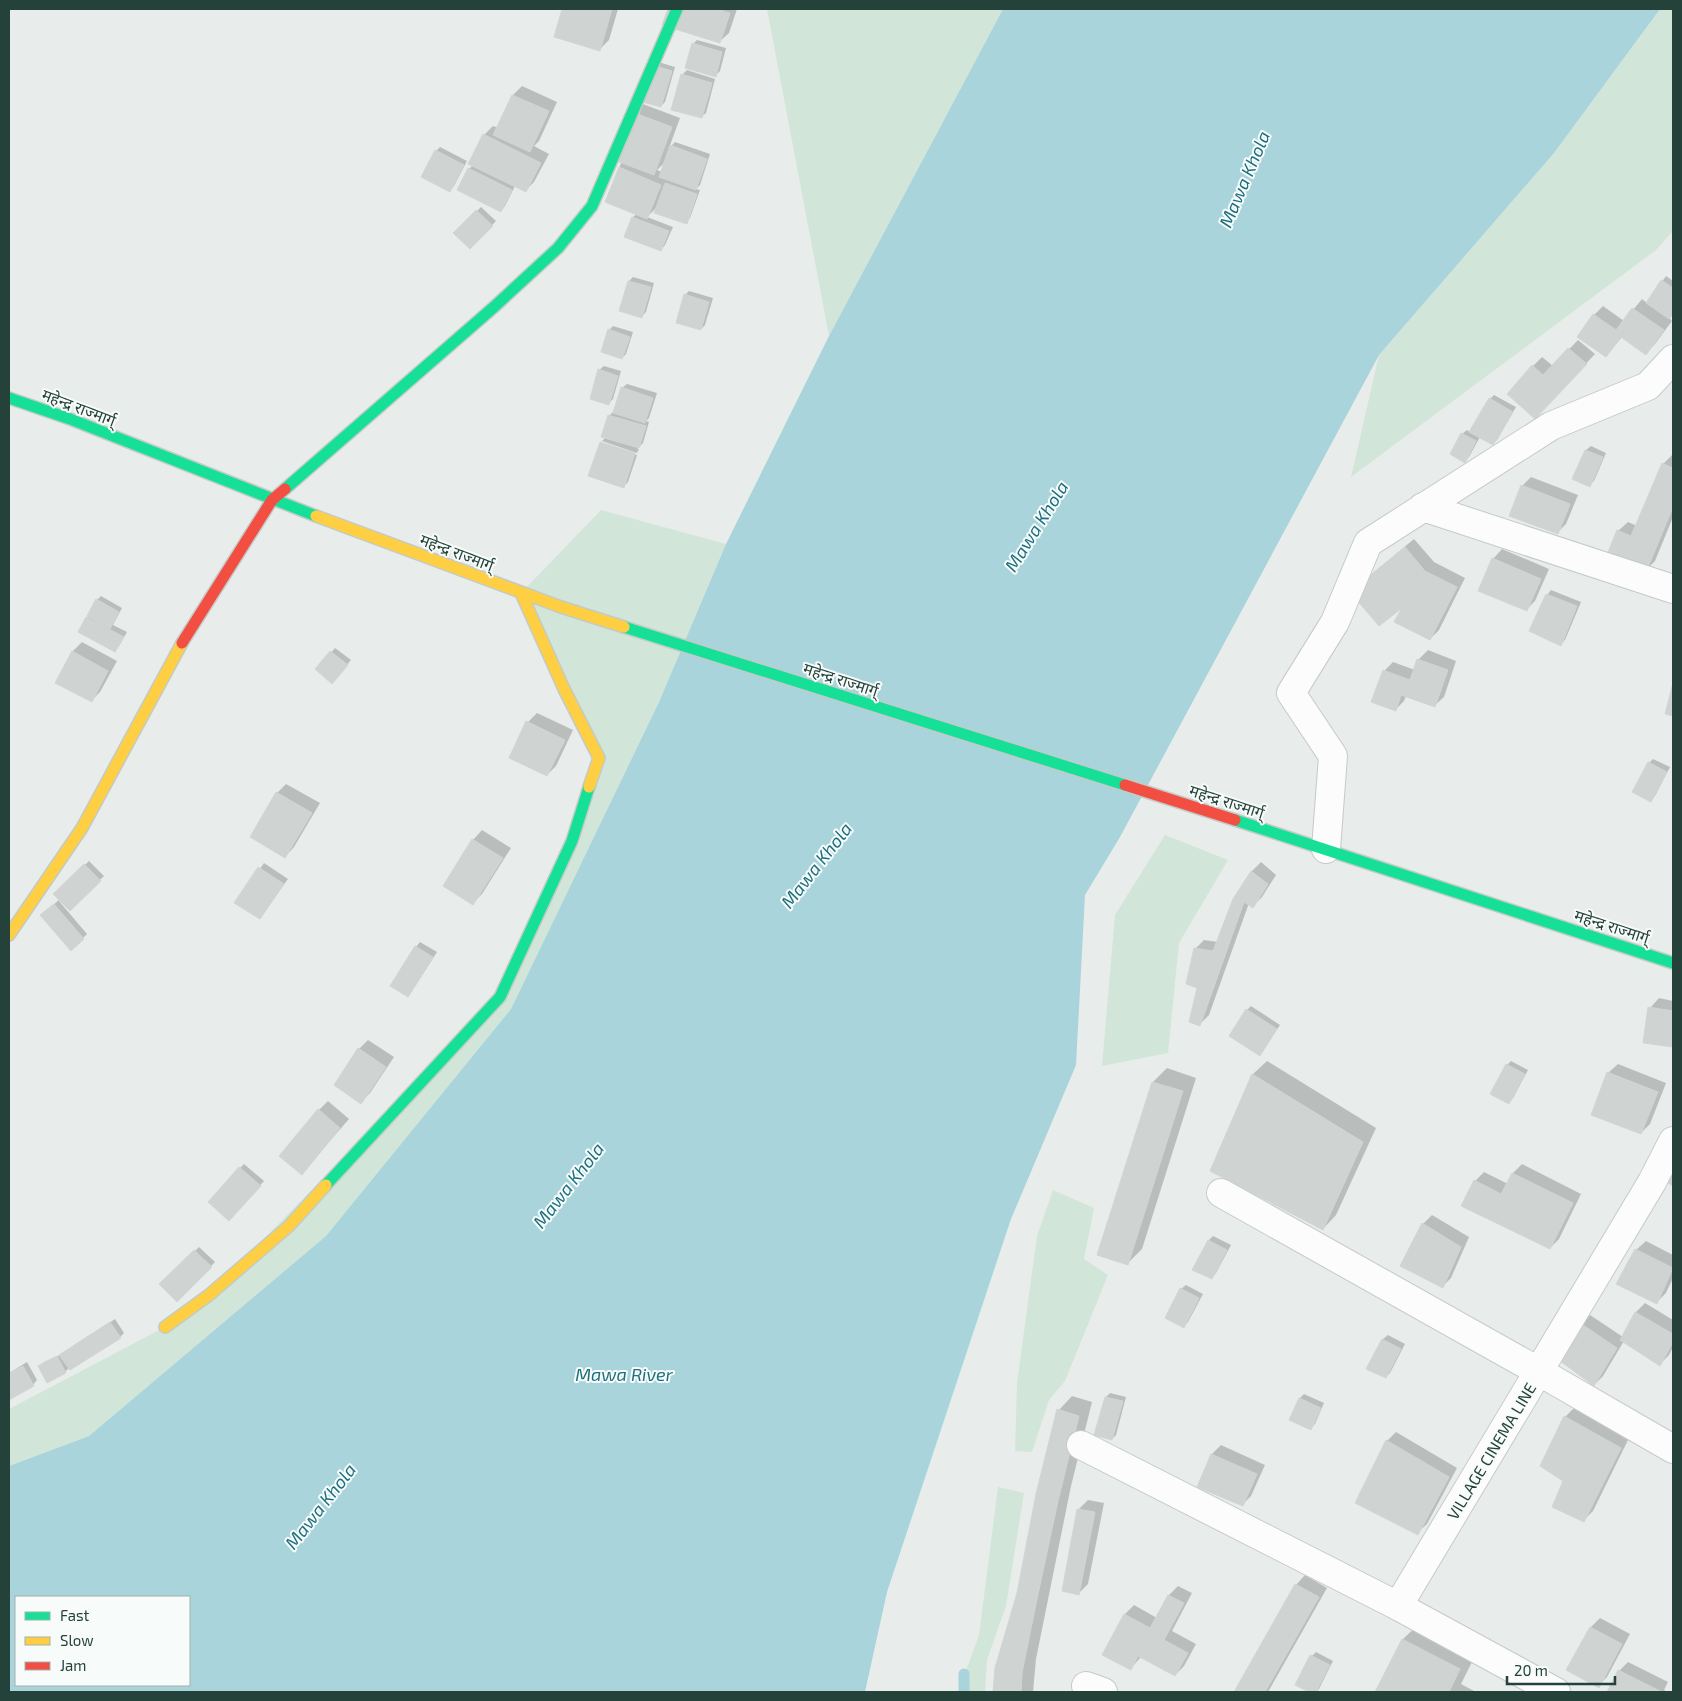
<svg xmlns="http://www.w3.org/2000/svg" width="1682" height="1701" font-family="'Exo 2','Noto Sans Devanagari',sans-serif">
  <style>
    .green { fill: #d1e6d8 }
    .water { fill: #a9d4db; fill-rule: evenodd }
    .shadow { fill: #0003; fill-rule: evenodd }
    .lines { fill: none; stroke-linecap: round; stroke-linejoin: round }
    .stream { stroke: #a9d4db; stroke-width: 11 }
    .building { fill: #cfd4d2; stroke: #d1d6d4 }
    .street-casing { stroke: #c5cac8; stroke-width: 30 }
    .fast-casing { stroke: #c3cbc8; stroke-width: 14 }
    .slow-casing { stroke: #c3cbc8; stroke-width: 14 }
    .jam-casing { stroke: #c3cbc8; stroke-width: 14 }
    .street { stroke: #fcfcfc; stroke-width: 28 }
    .fast { stroke: #16e098; stroke-width: 11 }
    .slow { stroke: #ffcf43; stroke-width: 11 }
    .jam { stroke: #f24e42; stroke-width: 11 }
    .labels { text-anchor: middle; dominant-baseline: central; stroke-width: 4; stroke-linejoin: round; paint-order: stroke }
    .street-label { font-size: 16px; fill: #24423a; stroke: #f7fbf9 }
    .water-label { font-size: 18px; font-style: italic; fill: #1c6f80; stroke: #f7fbf9 }
  </style>
  <rect width="100%" height="100%" fill="#e8edeb"/>
  <g class="green">
    <polygon points="767,9 1003,9 829,336"/>
    <polygon points="1660,9 1673,9 1673,231 1656,250 1351,477 1379,355 1554,153"/>
    <polygon points="601,510 726,544 659,702 511,1009 326,1236 89,1436 9,1466 9,1409 165,1327 209,1295 500,997 599,758 521,593"/>
    <polygon points="1165,835 1228,860 1179,943 1168,1053 1102,1066 1115,915"/>
    <polygon points="1053,1190 1094,1208 1084,1259 1108,1275 1065,1381 1049,1400 1032,1452 1015,1451 1017,1383 1037,1236"/>
    <polygon points="998,1487 1024,1493 1006,1606 987,1660 985,1692 958,1692 979,1635"/>
  </g>
  <path class="water" d="M 1003,9 L 1660,9 L 1554,153 L 1379,355 L 1120,837 L 1085,895 L 1076,1065 L 1011,1219 L 887,1592 L 865,1692 L 9,1692 L 9,1466 L 89,1436 L 326,1236 L 511,1009 L 659,702 L 726,544 L 829,336 ZM 16,1597 L 189,1597 L 189,1685 L 16,1685 Z"/>
  <g class="shadow">
    <polygon points="563,9 618,9 609,40 600,49 555,37"/>
    <polygon points="669,9 737,9 729,33 719,42"/>
    <polygon points="697,40 726,48 720,71 715,76 693,44"/>
    <polygon points="655,61 675,67 665,102 661,106"/>
    <polygon points="687,70 715,79 706,113 701,117 682,75"/>
    <polygon points="522,86 557,102 539,141 534,146 549,154 534,182 525,191 515,186 505,206 501,211 459,189 469,169 473,165 484,135 493,126 498,128 513,95"/>
    <path d="M 643,104 L 680,118 L 669,148 L 675,142 L 710,154 L 700,185 L 696,189 L 700,190 L 690,218 L 686,222 L 658,206 L 647,217 L 673,227 L 665,245 L 661,250 L 626,236 L 633,217 L 637,214 L 607,201 ZM 666,161 L 662,172 L 657,170 Z"/>
    <polygon points="440,147 467,161 454,186 450,190 436,151"/>
    <polygon points="481,207 496,221 470,248 455,233"/>
    <polygon points="1666,276 1673,281 1673,314 1669,318 1672,321 1655,344 1646,353 1622,337 1606,356 1594,315 1603,306 1624,321 1642,299 1647,303"/>
    <polygon points="633,277 654,283 646,312 642,316 629,281"/>
    <polygon points="689,291 713,298 705,325 701,329 685,295"/>
    <polygon points="613,326 633,332 626,354 622,358 609,330"/>
    <polygon points="1578,340 1595,354 1544,408 1533,366 1542,357 1553,366"/>
    <polygon points="604,366 621,371 613,399 609,403 599,370"/>
    <polygon points="627,384 657,393 649,418 646,421 649,422 643,443 637,449 639,449 637,453 602,441 606,437 609,416 614,411 622,388"/>
    <polygon points="1494,395 1516,407 1497,440 1492,444 1480,437 1469,457 1464,461 1462,434 1467,430 1470,432 1490,399"/>
    <polygon points="602,442 602,444 637,455 628,482 624,486 601,443"/>
    <polygon points="1591,446 1606,453 1594,481 1589,485 1574,479 1586,450"/>
    <polygon points="1672,455 1673,455 1673,517 1655,561 1645,571 1618,531 1628,522 1637,526 1663,464"/>
    <polygon points="1531,477 1578,495 1566,524 1557,533 1522,486"/>
    <polygon points="1414,539 1434,562 1465,578 1439,630 1430,639 1406,603 1361,583"/>
    <polygon points="1502,549 1549,569 1535,601 1526,610 1493,559"/>
    <polygon points="1551,590 1581,602 1565,640 1561,644 1547,595"/>
    <polygon points="101,596 122,608 113,625 127,632 119,646 115,650 80,631 97,600"/>
    <polygon points="82,642 117,661 100,692 91,701 73,651"/>
    <polygon points="335,648 351,660 336,678 317,669"/>
    <polygon points="1428,650 1456,661 1444,697 1434,706 1406,696 1404,701 1395,710 1384,671 1393,662 1415,670 1418,660"/>
    <polygon points="537,713 573,730 556,766 547,775 528,722"/>
    <polygon points="1653,759 1670,767 1655,796 1651,800 1649,763"/>
    <polygon points="286,784 320,803 294,847 285,857 277,793"/>
    <polygon points="482,830 511,848 482,894 473,903 473,840"/>
    <polygon points="89,861 104,876 70,909 61,900 59,901 87,934 83,938 46,911 60,899 55,894"/>
    <polygon points="1261,862 1276,875 1262,897 1253,906 1249,903 1209,1015 1200,1024 1195,949 1204,940 1218,942 1235,899 1252,871"/>
    <polygon points="264,863 288,879 260,918 236,902"/>
    <polygon points="420,942 437,952 412,991 408,996 392,985 416,947"/>
    <polygon points="1659,998 1673,1001 1673,1046 1645,1042 1650,1008"/>
    <polygon points="1251,1006 1280,1025 1260,1054 1247,1010"/>
    <polygon points="368,1040 394,1057 370,1093 361,1102 359,1049"/>
    <polygon points="1267,1061 1376,1128 1336,1215 1323,1229 1212,1171 1253,1074"/>
    <polygon points="1511,1061 1528,1070 1513,1098 1509,1102 1507,1065"/>
    <polygon points="1618,1064 1666,1083 1650,1124 1641,1133 1608,1073"/>
    <polygon points="1167,1068 1196,1078 1142,1249 1128,1263 1153,1082"/>
    <polygon points="328,1101 349,1119 302,1173 319,1110"/>
    <polygon points="244,1164 264,1181 233,1215 240,1168"/>
    <polygon points="1522,1164 1581,1194 1559,1239 1550,1248 1475,1181 1484,1172 1508,1184 1513,1173"/>
    <polygon points="1432,1215 1469,1237 1451,1278 1442,1287 1423,1224"/>
    <polygon points="1213,1236 1231,1245 1216,1273 1211,1278 1194,1269 1209,1240"/>
    <polygon points="1646,1241 1673,1255 1673,1278 1666,1293 1657,1302 1636,1250"/>
    <polygon points="199,1247 215,1262 177,1300 161,1284"/>
    <polygon points="1186,1285 1203,1294 1188,1322 1184,1326 1181,1289"/>
    <polygon points="1645,1303 1673,1320 1673,1347 1669,1355 1660,1364 1624,1341 1603,1376 1594,1385 1581,1324 1590,1315 1623,1337 1636,1312"/>
    <polygon points="115,1319 124,1333 120,1337 69,1368 65,1372 40,1366 44,1362 62,1354"/>
    <polygon points="1388,1335 1405,1344 1390,1373 1386,1377 1368,1368 1383,1339"/>
    <polygon points="27,1362 37,1380 33,1385 9,1398 9,1373"/>
    <polygon points="1110,1393 1126,1397 1116,1435 1112,1439 1106,1397"/>
    <polygon points="1304,1394 1324,1403 1315,1424 1311,1428 1290,1419 1300,1398"/>
    <polygon points="1072,1396 1092,1402 1071,1486 1036,1659 1033,1692 995,1692 996,1668 1018,1593 1059,1410"/>
    <polygon points="1574,1408 1629,1438 1593,1511 1584,1520 1564,1481 1565,1417"/>
    <polygon points="1396,1432 1457,1468 1427,1524 1417,1533 1387,1441"/>
    <polygon points="1221,1445 1265,1465 1251,1496 1242,1505 1212,1454"/>
    <polygon points="1088,1500 1104,1503 1088,1584 1079,1593 1079,1509"/>
    <polygon points="1305,1575 1327,1588 1268,1692 1236,1692 1296,1585"/>
    <polygon points="1178,1586 1192,1593 1172,1631 1196,1644 1184,1666 1175,1675 1141,1657 1130,1669 1104,1654 1125,1614 1134,1605 1157,1618 1169,1595"/>
    <polygon points="1600,1618 1630,1634 1607,1677 1598,1686 1568,1669 1591,1627"/>
    <polygon points="1422,1621 1478,1650 1461,1684 1476,1692 1376,1692 1403,1639"/>
    <polygon points="1316,1652 1333,1661 1319,1689 1316,1692 1312,1692 1297,1685 1312,1656"/>
    <polygon points="1628,1662 1668,1682 1664,1690 1668,1692 1608,1692 1619,1671"/>
  </g>
  <g class="lines">
    <polyline class="stream" points="964,1674 964,1692"/>
  </g>
  <g class="building">
    <polygon points="562,9 612,9 600,51 554,37"/>
    <polygon points="668,9 716,9 730,13 720,43 662,25"/>
    <polygon points="692,43 722,52 716,77 685,68"/>
    <polygon points="649,64 672,71 661,107 639,101"/>
    <polygon points="681,74 712,83 702,118 671,110"/>
    <polygon points="512,95 549,111 530,152 493,135"/>
    <polygon points="632,112 672,127 654,175 614,160"/>
    <polygon points="483,134 541,163 526,192 468,164"/>
    <polygon points="670,145 707,159 696,190 659,177"/>
    <polygon points="435,150 464,165 450,192 421,177"/>
    <polygon points="619,167 661,185 647,219 605,202"/>
    <polygon points="468,168 512,190 501,212 457,190"/>
    <polygon points="665,183 697,194 687,224 654,213"/>
    <polygon points="476,210 493,226 470,249 453,233"/>
    <polygon points="632,217 669,231 661,251 624,237"/>
    <polygon points="1661,280 1673,288 1673,314 1669,319 1646,303"/>
    <polygon points="628,281 651,287 642,318 619,311"/>
    <polygon points="684,294 709,302 701,330 676,323"/>
    <polygon points="1632,308 1664,330 1646,355 1621,337 1606,357 1577,337 1593,314 1616,330"/>
    <polygon points="608,329 630,337 622,359 601,352"/>
    <polygon points="1568,348 1587,364 1535,419 1507,394 1532,365 1543,375"/>
    <polygon points="598,369 618,376 609,405 590,399"/>
    <polygon points="621,387 653,398 645,423 613,413"/>
    <polygon points="1489,398 1513,412 1493,445 1469,432"/>
    <polygon points="608,415 646,426 639,448 601,437"/>
    <polygon points="1461,433 1476,441 1465,463 1450,454"/>
    <polygon points="600,442 635,453 624,488 588,476"/>
    <polygon points="1585,450 1603,457 1590,487 1572,479"/>
    <polygon points="1662,463 1673,468 1673,507 1646,572 1607,555 1617,530 1631,536"/>
    <polygon points="1521,485 1570,504 1558,534 1509,516"/>
    <polygon points="1405,547 1425,571 1457,587 1430,640 1394,622 1402,608 1379,626 1350,592"/>
    <polygon points="1492,558 1541,579 1527,611 1478,591"/>
    <polygon points="1546,594 1577,606 1561,646 1529,631"/>
    <polygon points="96,599 119,612 110,629 87,616"/>
    <polygon points="86,617 124,637 115,652 78,632"/>
    <polygon points="72,651 108,671 92,702 55,683"/>
    <polygon points="330,651 348,665 332,684 315,669"/>
    <polygon points="1417,659 1448,670 1435,707 1401,695 1396,711 1371,702 1383,670 1410,680"/>
    <polygon points="1673,683 1673,716 1665,714"/>
    <polygon points="526,721 565,740 547,776 509,758"/>
    <polygon points="1648,762 1667,772 1651,802 1632,792"/>
    <polygon points="276,792 312,813 285,858 250,837"/>
    <polygon points="472,839 503,858 473,905 443,886"/>
    <polygon points="84,864 101,881 70,911 53,894"/>
    <polygon points="258,867 284,884 260,919 234,903"/>
    <polygon points="1251,871 1268,884 1253,908 1244,902 1200,1026 1189,1022 1197,988 1186,984 1194,948 1213,951 1233,899"/>
    <polygon points="54,904 84,939 71,951 40,915"/>
    <polygon points="415,946 433,957 408,997 390,986"/>
    <polygon points="1648,1007 1673,1011 1673,1047 1643,1043"/>
    <polygon points="1246,1009 1277,1029 1260,1056 1229,1036"/>
    <polygon points="358,1048 386,1067 361,1104 334,1085"/>
    <polygon points="1506,1064 1525,1074 1509,1104 1490,1094"/>
    <polygon points="1607,1072 1658,1092 1641,1134 1591,1115"/>
    <polygon points="1252,1074 1363,1142 1323,1230 1210,1171"/>
    <polygon points="1152,1082 1183,1091 1128,1265 1097,1255"/>
    <polygon points="318,1109 340,1128 302,1175 279,1156"/>
    <polygon points="1673,1165 1673,1186 1665,1181"/>
    <polygon points="239,1167 261,1186 229,1221 208,1202"/>
    <polygon points="1512,1173 1573,1203 1550,1249 1461,1206 1474,1180 1501,1194"/>
    <polygon points="1422,1223 1461,1247 1443,1288 1400,1266"/>
    <polygon points="1208,1240 1227,1250 1212,1279 1192,1270"/>
    <polygon points="1635,1249 1673,1268 1657,1304 1616,1284"/>
    <polygon points="194,1250 212,1267 177,1302 159,1284"/>
    <polygon points="1180,1288 1199,1298 1184,1328 1165,1318"/>
    <polygon points="1635,1312 1673,1334 1673,1342 1660,1366 1620,1340"/>
    <polygon points="110,1322 121,1338 70,1370 59,1355"/>
    <polygon points="1580,1323 1617,1348 1594,1386 1559,1360"/>
    <polygon points="1382,1339 1401,1349 1386,1378 1366,1369"/>
    <polygon points="57,1356 66,1373 47,1383 38,1366"/>
    <polygon points="23,1366 34,1386 9,1400 9,1373"/>
    <polygon points="1105,1397 1123,1401 1112,1440 1094,1435"/>
    <polygon points="1299,1398 1321,1408 1311,1430 1289,1420"/>
    <polygon points="1057,1409 1079,1416 1058,1501 1037,1599 1022,1673 1021,1692 993,1692 995,1668 1017,1593 1036,1494"/>
    <polygon points="1564,1416 1621,1448 1584,1522 1552,1507 1563,1481 1540,1466"/>
    <polygon points="1386,1440 1449,1477 1418,1535 1355,1503"/>
    <polygon points="1211,1454 1257,1474 1243,1506 1197,1487"/>
    <polygon points="1077,1509 1095,1512 1079,1595 1062,1591"/>
    <polygon points="1295,1584 1319,1597 1265,1692 1234,1692"/>
    <polygon points="1168,1595 1184,1603 1164,1640 1188,1653 1175,1676 1138,1656 1131,1670 1102,1655 1124,1614 1150,1628"/>
    <polygon points="1590,1627 1622,1644 1599,1688 1566,1670"/>
    <polygon points="1402,1639 1460,1669 1449,1692 1375,1692"/>
    <polygon points="1310,1655 1330,1665 1316,1692 1309,1692 1295,1685"/>
    <polygon points="1618,1670 1660,1691 1660,1692 1607,1692"/>
  </g>
  <g class="lines">
    <g class="street-casing">
      <g id="street">
        <polyline points="1423,507 1673,589"/>
        <polyline points="1326,849 1333,756 1291,693 1335,622 1368,543 1551,426 1648,386 1673,359"/>
        <polyline points="1221,1193 1538,1371 1673,1449"/>
        <polyline points="1081,1445 1398,1606"/>
        <polyline points="1086,1686 1103,1692"/>
        <polyline points="1556,1692 1398,1606 1652,1182 1673,1141"/>
      </g>
    </g>
    <g class="fast-casing">
      <g id="fast">
        <polyline points="9,398 70,419 316,516"/>
        <polyline points="285,489 494,307 558,248 592,206 677,9"/>
        <polyline points="624,627 1125,785"/>
        <polyline points="1235,820 1673,963"/>
        <polyline points="326,1185 500,997 572,841 589,787"/>
      </g>
    </g>
    <g class="slow-casing">
      <g id="slow">
        <polyline points="316,516 561,607 624,627"/>
        <polyline points="521,593 564,689 599,758 589,787"/>
        <polyline points="9,935 82,828 182,643"/>
        <polyline points="165,1327 209,1295 289,1226 326,1185"/>
      </g>
    </g>
    <g class="jam-casing">
      <g id="jam">
        <polyline points="182,643 272,500 285,489"/>
        <polyline points="1125,785 1235,820"/>
      </g>
    </g>
    <use href="#street" class="street"/>
    <use href="#fast" class="fast"/>
    <use href="#slow" class="slow"/>
    <use href="#jam" class="jam"/>
  </g>
  <g class="labels">
    <g class="street-label">
      <text transform="translate(79 407) rotate(21)">महेन्द्र राज्मार्ग्</text>
      <text transform="translate(457 552) rotate(21)">महेन्द्र राज्मार्ग्</text>
      <text transform="translate(841 679) rotate(18)">महेन्द्र राज्मार्ग्</text>
      <text transform="translate(1227 801) rotate(18)">महेन्द्र राज्मार्ग्</text>
      <text transform="translate(1612 926) rotate(18)">महेन्द्र राज्मार्ग्</text>
      <text transform="translate(1491 1451) rotate(-59)">VILLAGE CINEMA LINE</text>
    </g>
    <g class="water-label">
      <text transform="translate(1244 179) rotate(-67)">Mawa Khola</text>
      <text transform="translate(1036 526) rotate(-58)">Mawa Khola</text>
      <text transform="translate(816 865) rotate(-52)">Mawa Khola</text>
      <text transform="translate(568 1185) rotate(-52)">Mawa Khola</text>
      <text x="624" y="1374">Mawa River</text>
      <text transform="translate(320 1506) rotate(-52)">Mawa Khola</text>
    </g>
  </g>
  <rect width="1682" height="1701" fill="none" stroke="#24423a" stroke-width="20"/>
  <rect x="15" y="1596" width="175" height="90" fill="#f7fbf9" stroke="#a3b1ad"/>
  <rect x="25" y="1612" width="25" height="8" fill="#16e098" stroke="#a3b1ad"/>
  <text x="60" y="1621" font-size="15" fill="#24423a">Fast</text>
  <rect x="25" y="1637" width="25" height="8" fill="#ffcf43" stroke="#a3b1ad"/>
  <text x="60" y="1646" font-size="15" fill="#24423a">Slow</text>
  <rect x="25" y="1662" width="25" height="8" fill="#f24e42" stroke="#a3b1ad"/>
  <text x="60" y="1671" font-size="15" fill="#24423a">Jam</text>
  <path d="M1507 1676v8h108v-8" fill="none" stroke="#24423a" stroke-width="2.5"/>
  <text x="1514" y="1676" font-size="15" fill="#24423a" stroke="#f7fbf9" stroke-width="4" paint-order="stroke">20 m</text>
</svg>
